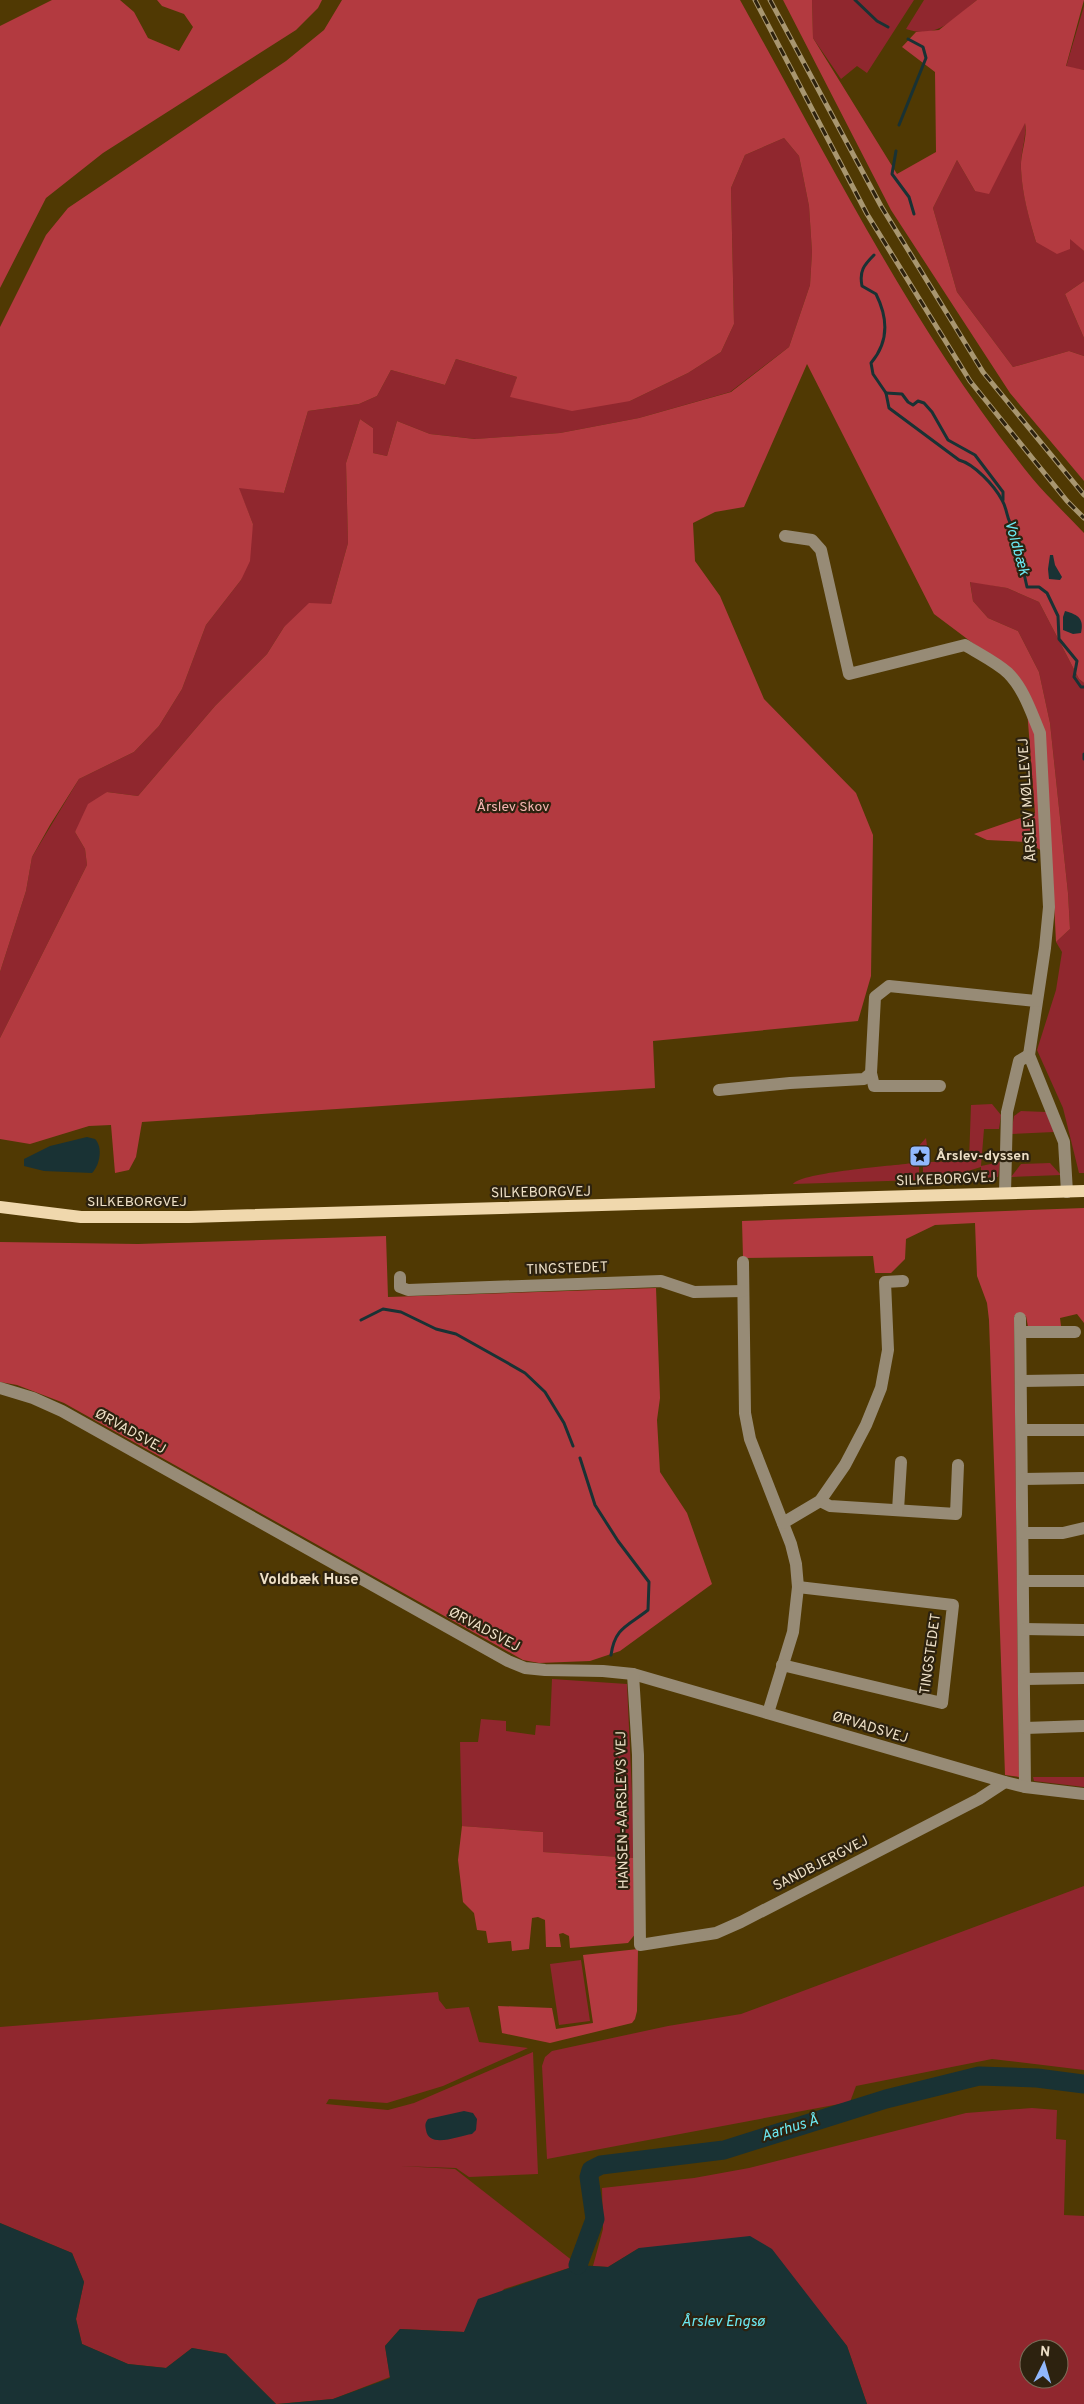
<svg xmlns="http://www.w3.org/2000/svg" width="1084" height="2404" font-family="Overpass,sans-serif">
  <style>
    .green { fill: #90272e; fill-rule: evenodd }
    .forest { fill: #b33a40 }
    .water { fill: #193234 }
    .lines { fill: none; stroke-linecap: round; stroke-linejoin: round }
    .stream { stroke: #193234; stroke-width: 3 }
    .river { stroke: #193234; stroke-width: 19 }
    .minor { stroke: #978b76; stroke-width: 12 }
    .major { stroke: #f0d8ad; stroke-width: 12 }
    .rail-casing { stroke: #a89670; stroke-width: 5 }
    .rail { stroke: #2d220f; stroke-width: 3; stroke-dasharray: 9; stroke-linecap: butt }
    .labels { text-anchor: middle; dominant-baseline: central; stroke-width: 4.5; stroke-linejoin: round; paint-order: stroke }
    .street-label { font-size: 14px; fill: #eee0c7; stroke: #2d220f }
    .park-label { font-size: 14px; fill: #f5b5b2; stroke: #2d220f }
    .poi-label { font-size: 14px; font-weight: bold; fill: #eee0c7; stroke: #2d220f; text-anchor: start }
    .water-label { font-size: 15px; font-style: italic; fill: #6be9f2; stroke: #2d220f }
    .neighbourhood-label { font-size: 15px; font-weight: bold; fill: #eee0c7; stroke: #2d220f }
  </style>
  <rect width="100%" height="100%" fill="#503903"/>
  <g class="green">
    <polygon points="812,0 914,0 867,73 857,66 841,79 813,38"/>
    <path d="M 924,0 L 977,0 C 954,18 938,40 906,29 Z"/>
    <polygon points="1084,6 1084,70 1066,67"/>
    <path d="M 1025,122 C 1027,138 1020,153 1021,169 C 1022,193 1029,218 1036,242 L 1070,249 L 1070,237 L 1084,251 L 1084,281 L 1065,294 L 1084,338 L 1084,356 L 1069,351 L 1013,367 L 957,292 L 933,208 L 957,160 L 975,191 Z"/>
    <polygon points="784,138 799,156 809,206 812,252 810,285 789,347 730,392 639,418 560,433 476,439 430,434 397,421 387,456 373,453 373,428 360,419 346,463 348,543 331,604 284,627 267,654 215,706 138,796 107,792 75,832 85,849 87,865 0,1038 0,972 26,891 32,857 79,779 134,752 159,726 182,689 206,625 241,580 253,524 238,487 284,493 308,411 359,404 377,396 391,370 445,385 456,359 517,377 511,397 630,401 688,373 721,352 734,324 731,188 745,155"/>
    <polygon points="970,581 1007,588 1039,602 1079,679 1084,683 1084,1173 1079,1173 1063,1108 1037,1050 1056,990 1062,952 1056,942 1070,929 1068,893 1050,723 1039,672 1018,631 988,618 973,601"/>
    <path d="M 992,1104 L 1001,1115 L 999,1129 L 984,1129 L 981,1166 L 1000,1162 L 998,1177 L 981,1178 L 981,1167 L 938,1180 L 923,1180 L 923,1162 L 919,1163 L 919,1180 L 793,1184 C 803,1172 892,1166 913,1163 L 914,1151 L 926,1138 L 929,1162 L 969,1161 L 971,1105 Z"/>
    <polygon points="1021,1111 1046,1112 1054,1132 1011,1134 1014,1116"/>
    <polygon points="1050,1163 1061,1175 1011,1177 1021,1164"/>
    <polygon points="552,1679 627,1684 635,1858 543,1852 543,1832 462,1826 460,1742 478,1742 481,1719 506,1721 506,1731 535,1735 536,1725 550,1726"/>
    <polygon points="1033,1777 1084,1777 1084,1787 1034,1781"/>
    <polygon points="1084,1886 1084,2070 992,2059 856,2086 850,2102 547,2159 542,2066 545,2057 552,2051 668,2026 741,2014"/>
    <polygon points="581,1960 590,2021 559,2025 550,1964"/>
    <polygon points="438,1992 439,2000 446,2009 469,2007 479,2042 528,2048 443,2086 387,2103 329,2099 326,2104 388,2110 414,2103 533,2052 538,2174 469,2177 456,2168 400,2166 455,2169 578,2265 504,2289 464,2332 400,2329 385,2346 390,2377 333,2399 276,2404 226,2354 192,2348 166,2368 128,2364 82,2344 76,2319 84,2282 72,2253 0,2223 0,2027"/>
    <path d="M 1032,2108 L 1057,2110 L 1056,2139 L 1066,2140 L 1064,2215 L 1084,2216 L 1084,2404 L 867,2404 L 847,2346 L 821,2314 L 639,2248 L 608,2267 L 593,2266 L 603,2229 L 602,2188 L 694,2178 L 749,2168 L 966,2113 ZM 1029,2349 L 1059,2349 L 1059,2379 L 1029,2379 Z"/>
  </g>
  <g class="forest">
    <polygon points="52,0 120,0 134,12 148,38 179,51 193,27 184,14 162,6 157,0 322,0 318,8 296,30 103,153 46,198 0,288 0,26"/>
    <path d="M 342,0 L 740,0 C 831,163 914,332 1032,478 C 1048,497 1067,515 1084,533 L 1084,683 L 1079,679 L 1039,602 L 1007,588 L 970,582 L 973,601 L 988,618 L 1018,631 L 1039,672 L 1050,723 L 1068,893 L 1070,929 L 1056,942 L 1053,882 L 1045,853 L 1028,842 L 987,840 L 974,834 L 1035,813 L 1027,709 L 1002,665 L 934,614 L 807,364 L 744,507 L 715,512 L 693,523 L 695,561 L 720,596 L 764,699 L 856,793 L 873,835 L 871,976 L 858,1021 L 653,1041 L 655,1088 L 142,1122 L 136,1157 L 129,1170 L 115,1173 L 111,1125 L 89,1126 L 30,1144 L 0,1139 L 0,1038 L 87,865 L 85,849 L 75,832 L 88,804 L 107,792 L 138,796 L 215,706 L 267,654 L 284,627 L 309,603 L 331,604 L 348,543 L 346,463 L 360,419 L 373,428 L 373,453 L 387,456 L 397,421 L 430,434 L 475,439 L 560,433 L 639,418 L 731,392 L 789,347 L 810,285 L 812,252 L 809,206 L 799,156 L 784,138 L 745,155 L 731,188 L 734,324 L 721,352 L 688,373 L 630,401 L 572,411 L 510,397 L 517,377 L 456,359 L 445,385 L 391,370 L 377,396 L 359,404 L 308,411 L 284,493 L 239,488 L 253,524 L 250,561 L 241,580 L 206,625 L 182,689 L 159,726 L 134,752 L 79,779 L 50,825 L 32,857 L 26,891 L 0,972 L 0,327 L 46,235 L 68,208 L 286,61 L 324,30 Z"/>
    <path d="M 783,0 L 812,0 L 813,38 L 897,174 L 936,152 L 935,72 L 902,47 L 916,32 L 939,30 L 977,0 L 1084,0 L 1066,66 L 1084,70 L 1084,251 L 1070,239 L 1070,249 L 1057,254 L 1036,242 C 1029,218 1022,194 1021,169 C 1020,153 1028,138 1025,123 L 989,194 L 975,191 L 957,160 L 933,208 L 957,292 L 1013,367 L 1069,351 L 1084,356 L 1084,481 L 1010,393 L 891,210 Z"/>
    <polygon points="1084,281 1084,338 1065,294"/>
    <polygon points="1084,1208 1084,1323 1077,1314 1060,1318 1061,1326 1028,1327 1026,1316 1014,1316 1019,1777 1005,1775 989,1320 987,1303 977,1276 975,1223 935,1225 906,1239 905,1259 891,1273 875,1273 873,1256 743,1258 742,1221"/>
    <polygon points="386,1236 388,1297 656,1288 660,1398 657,1420 660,1472 687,1513 712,1584 620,1651 590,1661 539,1663 523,1660 64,1403 17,1385 0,1382 0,1242 138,1244"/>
    <polygon points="462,1826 543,1832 543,1852 635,1858 636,1933 628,1943 570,1948 569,1936 563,1933 559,1934 561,1947 546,1947 545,1920 538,1917 532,1918 529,1949 512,1951 511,1941 488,1943 486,1931 477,1930 474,1913 463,1902 458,1860"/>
    <polygon points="638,1949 637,2011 635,2019 632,2023 550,2043 502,2033 498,2006 552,2008 556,2029 593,2023 583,1955"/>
  </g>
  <g class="water">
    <polygon points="1050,555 1053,555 1055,565 1062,577 1060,580 1049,579 1048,569"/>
    <path d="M 1065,611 C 1079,615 1084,619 1081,633 L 1073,634 L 1063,630 L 1063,617 Z"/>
    <path d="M 87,1137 L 95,1139 C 103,1147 100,1165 92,1173 L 44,1171 L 24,1166 L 24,1159 L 50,1146 Z"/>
    <path d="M 464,2111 L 473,2113 L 477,2119 L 476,2130 L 472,2134 C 458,2136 429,2149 426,2130 C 425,2125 425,2123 428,2119 Z"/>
    <polygon points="0,2223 72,2253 84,2282 76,2319 82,2344 128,2364 166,2368 192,2348 226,2354 276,2404 0,2404"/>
    <polygon points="750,2236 772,2249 847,2346 867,2404 278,2404 333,2399 390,2378 385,2346 400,2329 464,2332 478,2299 578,2265 608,2267 639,2248"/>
  </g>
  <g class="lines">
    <g class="stream">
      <polyline points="855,0 877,21 888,27"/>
      <polyline points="899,125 926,58 923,47 908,39"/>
      <polyline points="896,151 892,174 909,197 914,214"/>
      <path d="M 874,255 C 864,265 859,271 862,286 L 876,294 C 888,318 889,342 871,363 L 873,374 L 886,393 L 889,408 L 959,460 C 974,464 994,485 1002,500 C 1008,510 1006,520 1014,529 L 1027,587 L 1039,587 L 1047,593 L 1058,616 L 1059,639 L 1077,661 L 1074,677 L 1081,687 L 1084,687"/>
      <polyline points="886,393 902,394 908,402 913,405 918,401 924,403 932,412 948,440 975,455 1003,492 1003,500"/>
      <polyline points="1084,754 1084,759"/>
      <polyline points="361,1320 383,1309 401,1312 436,1329 456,1334 506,1362 525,1373 545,1392 564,1423 573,1446"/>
      <path d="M 580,1458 L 595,1505 L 618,1541 L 649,1582 L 648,1610 C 628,1626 615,1627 611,1655"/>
    </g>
    <polyline class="river" points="578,2265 595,2219 589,2177 591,2170 601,2165 724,2150 886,2099 979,2076 1037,2078 1084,2084"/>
    <g class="minor">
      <path d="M 785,536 L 812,540 L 821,550 L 849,674 L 965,645 C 979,654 996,662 1008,673 C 1024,689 1031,712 1040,733 L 1049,907 L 1045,948 L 1029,1055 L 1064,1142 L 1067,1192"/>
      <polyline points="871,1073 874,1086 940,1086"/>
      <polyline points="719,1090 790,1083 864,1079 871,1073 875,997 889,986 1036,1001"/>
      <polyline points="1005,1193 1007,1112 1019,1061 1029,1055"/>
      <polyline points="743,1262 745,1413 750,1439 791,1544 796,1564 798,1587 793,1632 768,1713"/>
      <polyline points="400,1277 400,1287 408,1290 661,1281 694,1292 743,1291"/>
      <polyline points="1020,1318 1025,1787"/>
      <polyline points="1021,1332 1075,1332"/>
      <polyline points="1022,1381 1084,1380"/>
      <polyline points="0,1388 33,1398 62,1411 508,1661 525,1668 545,1670 603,1671 633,1674 1005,1782 1025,1787 1084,1794"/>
      <polyline points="1023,1430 1084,1430"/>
      <polyline points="1023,1479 1084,1478"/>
      <polyline points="820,1501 830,1506 956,1514 958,1465"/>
      <polyline points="898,1510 901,1462"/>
      <polyline points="783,1523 820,1501 845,1465 866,1425 881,1388 888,1350 885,1282 903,1281"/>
      <polyline points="1023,1533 1063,1533 1084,1528"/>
      <polyline points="1024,1581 1084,1581"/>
      <polyline points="1024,1629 1084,1630"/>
      <polyline points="782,1665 942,1703 953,1605 798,1587"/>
      <polyline points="633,1674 638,1755 640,1945 716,1933 741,1922 979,1799 1005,1782"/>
      <polyline points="1025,1679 1084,1678"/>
      <polyline points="1025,1728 1084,1726"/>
    </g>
    <polyline class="major" points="0,1207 81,1217 189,1217 1084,1191"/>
    <g class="rail-casing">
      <g id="rail">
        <polyline points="755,0 867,214 970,381 1067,501 1084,518"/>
        <polyline points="770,0 881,206 983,372 1084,495"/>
      </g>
    </g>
    <use href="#rail" class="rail"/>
  </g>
  <defs>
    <g id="sight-square" transform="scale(1.125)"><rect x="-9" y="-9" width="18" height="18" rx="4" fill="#91b8fd" stroke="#2d220f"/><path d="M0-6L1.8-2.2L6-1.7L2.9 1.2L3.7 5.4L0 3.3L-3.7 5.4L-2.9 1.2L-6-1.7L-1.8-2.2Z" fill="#111"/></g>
  </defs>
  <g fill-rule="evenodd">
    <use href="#sight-square" x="920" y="1156"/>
  </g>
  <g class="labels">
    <g class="street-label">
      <text transform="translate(1028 800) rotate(-94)">ÅRSLEV MØLLEVEJ</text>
      <text transform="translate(946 1180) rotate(-2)">SILKEBORGVEJ</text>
      <text transform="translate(541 1193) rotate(-1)">SILKEBORGVEJ</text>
      <text x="137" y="1202">SILKEBORGVEJ</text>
      <text transform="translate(567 1269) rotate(-2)">TINGSTEDET</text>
      <text transform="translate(130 1432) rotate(29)">ØRVADSVEJ</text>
      <text transform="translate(484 1630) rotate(28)">ØRVADSVEJ</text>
      <text transform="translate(931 1654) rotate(-82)">TINGSTEDET</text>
      <text transform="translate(870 1728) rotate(17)">ØRVADSVEJ</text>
      <text transform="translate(623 1810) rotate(-91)">HANSEN-AARSLEVS VEJ</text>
      <text transform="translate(821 1864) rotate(-27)">SANDBJERGVEJ</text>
    </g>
    <g class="park-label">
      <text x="513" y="807">Årslev Skov</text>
    </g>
    <g class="poi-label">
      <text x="936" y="1156">Årslev-dyssen</text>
    </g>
    <g class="water-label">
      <text transform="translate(1016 548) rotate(74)">Voldbæk</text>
      <text transform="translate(790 2129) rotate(-17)">Aarhus Å</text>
      <text x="723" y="2322">Årslev Engsø</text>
    </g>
    <g class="neighbourhood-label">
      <text x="309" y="1580">Voldbæk Huse</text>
    </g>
  </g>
  <g transform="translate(1044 2364) rotate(5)"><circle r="24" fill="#2d220f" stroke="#7a6e59"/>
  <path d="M0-4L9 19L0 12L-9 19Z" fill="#91b8fd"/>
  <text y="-8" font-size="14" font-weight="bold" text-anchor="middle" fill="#eee0c7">N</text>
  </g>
</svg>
